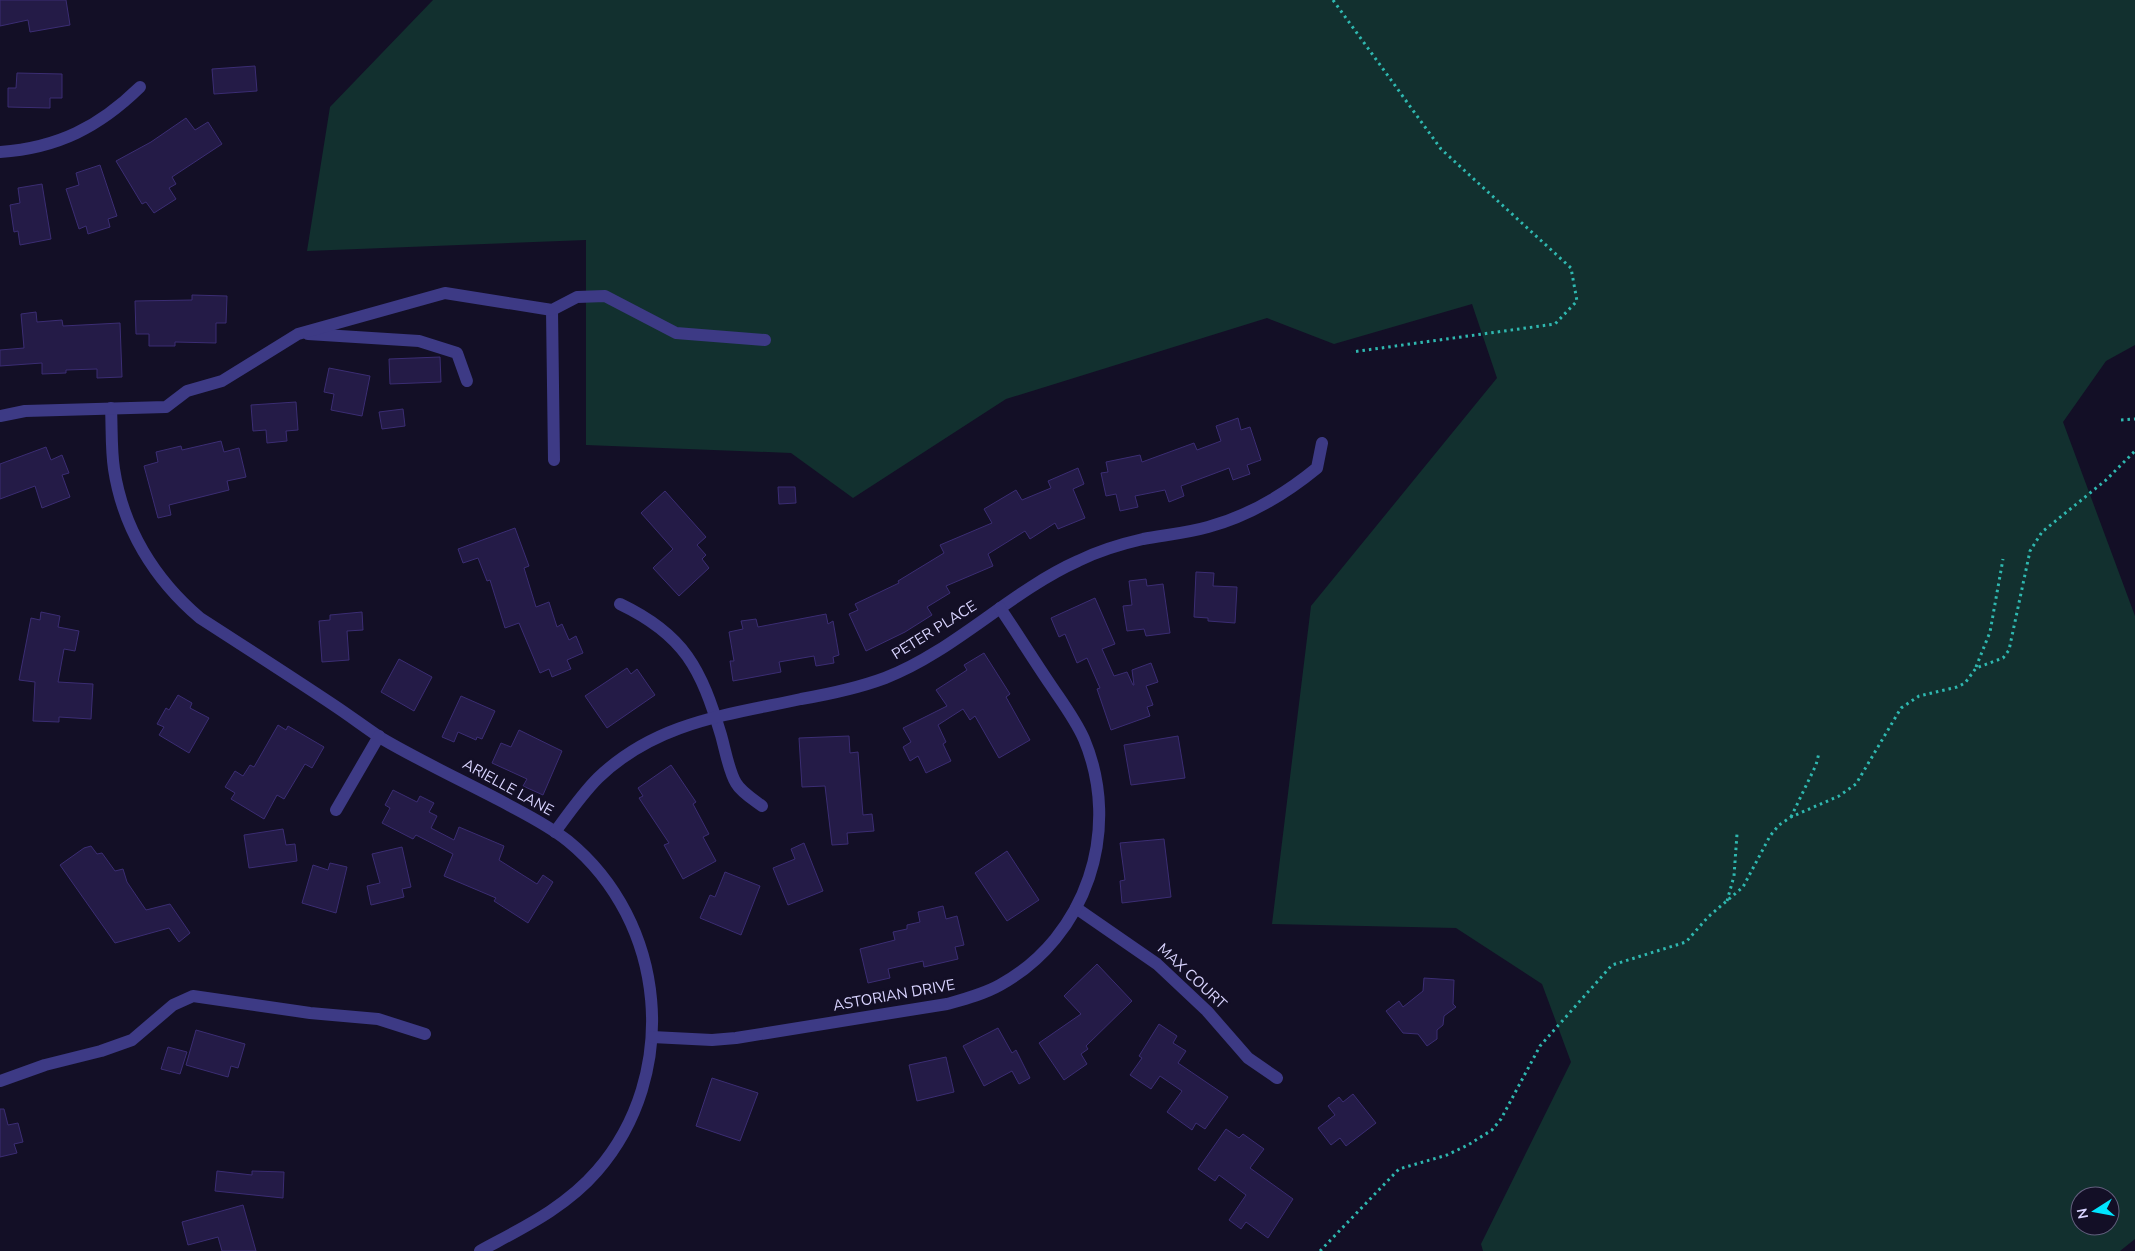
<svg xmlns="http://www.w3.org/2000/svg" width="2135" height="1251" font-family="'Nunito Sans',sans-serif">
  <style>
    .green { fill: #12302f; fill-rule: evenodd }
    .building { fill: #241b47; stroke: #3b2d73 }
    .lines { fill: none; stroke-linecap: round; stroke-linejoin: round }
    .path { stroke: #2fb8b0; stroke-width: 3; stroke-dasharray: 2.5 4; stroke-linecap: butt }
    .minor { stroke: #3d3a85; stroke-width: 12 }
    .labels { text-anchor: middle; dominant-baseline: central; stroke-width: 5; stroke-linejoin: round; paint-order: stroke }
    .street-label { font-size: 15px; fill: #d9d4ff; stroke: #130f26 }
  </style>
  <rect width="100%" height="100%" fill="#130f26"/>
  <path class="green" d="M 433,0 L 2135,0 L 2135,345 L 2106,361 L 2063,422 L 2135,616 L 2135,1239 L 2120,1251 L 1483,1251 L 1481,1244 L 1571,1062 L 1542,984 L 1456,928 L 1272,924 L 1311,606 L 1497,378 L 1472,304 L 1334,344 L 1267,318 L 1006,399 L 853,498 L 791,453 L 586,445 L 586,240 L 307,251 L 330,107 ZM 2080,1196 L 2110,1196 L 2110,1226 L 2080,1226 Z"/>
  <g class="building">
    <polygon points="0,0 66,0 70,25 30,32 28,20 0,26"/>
    <polygon points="255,66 257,91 214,94 212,69"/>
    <polygon points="17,73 62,74 62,98 50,98 50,108 8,107 8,88 16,88"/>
    <polygon points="186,118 195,130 208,122 222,144 172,177 176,184 169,188 176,199 154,213 146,202 142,204 116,161 151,142"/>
    <polygon points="100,165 117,216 108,219 110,227 88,234 86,226 79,229 66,189 79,185 76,173"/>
    <polygon points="42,184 51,239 20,245 18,231 14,232 10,205 20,203 18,188"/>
    <polygon points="192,295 227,296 226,323 216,323 216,343 175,342 175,346 149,346 149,334 136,334 135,301 192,300"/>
    <polygon points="36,312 37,322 62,320 63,326 120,323 122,377 97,378 97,369 66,370 66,373 42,374 42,363 0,366 0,350 24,348 21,314"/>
    <polygon points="440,357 441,382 390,384 389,359"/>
    <polygon points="329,368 370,376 362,416 331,410 334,394 324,392"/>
    <polygon points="296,402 298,430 286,431 287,441 267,443 266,430 253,431 251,405"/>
    <polygon points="403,409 405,426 382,429 379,412"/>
    <polygon points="1238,418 1241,430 1250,427 1261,460 1247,465 1250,474 1233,480 1229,468 1181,486 1184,496 1169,502 1165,490 1135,496 1138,507 1120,511 1116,494 1106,496 1101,473 1108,472 1106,462 1140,455 1142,462 1194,443 1197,450 1221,441 1216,426"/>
    <polygon points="221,441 224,452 239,448 246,477 227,481 229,490 169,505 171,515 158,518 144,466 158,462 156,452 181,446 182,450"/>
    <polygon points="46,447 51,460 62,455 69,473 62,475 70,497 42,508 35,486 0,499 0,464"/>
    <polygon points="1078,468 1084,484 1073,489 1085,518 1058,529 1055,523 1030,539 1025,531 988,554 993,566 946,586 950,593 927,607 932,615 905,632 866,651 849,614 858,610 855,604 899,583 898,581 944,553 940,545 992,523 984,509 1016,490 1022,500 1051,488 1048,481"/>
    <polygon points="778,487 795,487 796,503 779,504"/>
    <polygon points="665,491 706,537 697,545 706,555 702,559 709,568 679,596 653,568 673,549 641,513"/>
    <polygon points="515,528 529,566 524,568 536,607 549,602 557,627 562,624 569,640 576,636 583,653 567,660 571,669 552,677 549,669 540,673 519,623 505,628 490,580 487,581 478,558 463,563 458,549"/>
    <polygon points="1196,572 1214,573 1213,586 1237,587 1235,623 1208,621 1208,618 1194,617"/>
    <polygon points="1146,579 1147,586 1163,584 1170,633 1146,636 1144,629 1127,631 1123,606 1132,605 1129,581"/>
    <polygon points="1095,598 1115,644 1102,649 1114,676 1127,672 1133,685 1134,685 1132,670 1151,663 1158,682 1146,686 1153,705 1147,707 1150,716 1111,730 1097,689 1100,688 1087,658 1077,663 1065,634 1059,637 1051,618"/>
    <polygon points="41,612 60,616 58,627 79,631 75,651 64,649 58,682 93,684 91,719 59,717 59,722 33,721 35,682 19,680 31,618 40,620"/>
    <polygon points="362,612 363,630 347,631 349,660 322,662 319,621 330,620 330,615"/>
    <polygon points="826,614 828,624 833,621 839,655 833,657 834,663 816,666 814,656 779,662 781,672 733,681 730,661 734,661 729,632 743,629 741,621 756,619 758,627"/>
    <polygon points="984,653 1010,694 1006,697 1030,740 999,758 975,716 970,720 963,709 938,725 946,742 943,744 951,761 926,773 918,756 910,761 903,747 911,742 903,728 947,706 936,690 967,670 964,665"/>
    <polygon points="399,659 432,677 414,711 381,692"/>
    <polygon points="627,668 631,674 637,669 655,695 607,728 585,696"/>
    <polygon points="178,695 192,703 190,708 209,718 189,753 159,735 164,727 157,724 166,708 169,710"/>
    <polygon points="461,696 495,711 482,739 477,737 476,740 458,732 454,742 442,737"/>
    <polygon points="278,725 286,730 288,726 324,747 312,768 305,764 284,799 277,795 264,819 231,799 235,793 225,787 235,771 243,776 250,765 254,767"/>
    <polygon points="519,730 562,751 543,795 523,786 527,779 492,763 501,743 511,747"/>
    <polygon points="849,736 850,753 858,752 863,815 872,814 874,831 847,833 848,844 832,845 825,786 802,787 799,738"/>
    <polygon points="1178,736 1185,778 1131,785 1124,745"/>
    <polygon points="671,765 696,802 693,804 709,834 703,837 716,861 683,879 664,845 669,843 639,798 643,796 638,788"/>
    <polygon points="393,790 417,802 420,796 434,803 429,812 437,816 431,828 454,840 459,827 504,846 499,860 537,884 543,875 553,882 528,923 494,901 496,898 444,876 453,854 416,835 413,839 382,823 390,808 385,805"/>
    <polygon points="283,829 286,845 295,844 297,861 249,868 244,835"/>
    <polygon points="1164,839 1171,897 1122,903 1120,881 1125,880 1120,843"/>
    <polygon points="804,843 823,891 788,905 773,868 795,859 791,849"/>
    <polygon points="91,846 97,854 102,853 115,871 123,869 127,882 146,910 170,904 190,933 179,942 169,928 115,943 60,865 84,848"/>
    <polygon points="402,847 411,887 402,889 404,897 371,905 367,886 380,883 372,854"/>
    <polygon points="1007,851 1039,900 1007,921 975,873"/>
    <polygon points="330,863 347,867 336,913 302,903 313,865 328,870"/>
    <polygon points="725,872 760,886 741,935 700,918 710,895 715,897"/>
    <polygon points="943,906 946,919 957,916 964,945 955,947 958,959 924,967 923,961 888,969 890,978 868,983 860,949 895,940 893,932 907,929 907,925 920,922 918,912"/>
    <polygon points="1097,964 1132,1001 1086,1046 1088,1049 1081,1054 1087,1064 1064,1080 1039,1043 1081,1014 1064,996"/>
    <polygon points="1424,978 1454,980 1453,1004 1456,1007 1444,1016 1443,1025 1437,1030 1437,1039 1427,1046 1418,1034 1403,1033 1386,1011 1399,1001 1403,1007 1423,991"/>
    <polygon points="1159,1024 1177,1036 1173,1043 1186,1051 1178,1063 1228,1097 1205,1129 1196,1123 1192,1130 1167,1112 1182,1091 1160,1076 1151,1089 1130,1075 1142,1058 1139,1056"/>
    <polygon points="998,1028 1012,1053 1016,1050 1030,1078 1019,1084 1012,1071 984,1086 963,1046"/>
    <polygon points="196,1030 245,1044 238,1068 231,1066 228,1077 186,1065"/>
    <polygon points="168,1047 187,1052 180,1074 161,1069"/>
    <polygon points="946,1057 954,1092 917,1101 909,1065"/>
    <polygon points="712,1078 758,1093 740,1141 696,1126"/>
    <polygon points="1353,1094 1376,1123 1346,1146 1340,1138 1331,1145 1318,1128 1335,1115 1328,1106 1339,1097 1343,1102"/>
    <polygon points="0,1109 4,1109 8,1125 18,1123 23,1142 14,1144 17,1153 0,1157"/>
    <polygon points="1226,1129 1239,1138 1243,1134 1264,1149 1250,1168 1293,1199 1268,1238 1246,1222 1241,1229 1229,1220 1246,1195 1219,1175 1215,1181 1198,1169"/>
    <polygon points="217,1171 252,1175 252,1171 284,1172 283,1198 215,1191"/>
    <polygon points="243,1205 256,1251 222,1251 218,1237 188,1245 182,1222"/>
  </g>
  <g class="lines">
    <g class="path">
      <polyline points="1333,0 1441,149 1571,268 1577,301 1555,324 1352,352"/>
      <polyline points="2121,420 2135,419"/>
      <polyline points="1976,667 1990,632 2003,559"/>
      <polyline points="1791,817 1816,765 1819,753"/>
      <polyline points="1727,901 1734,876 1737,834"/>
      <polyline points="1320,1251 1399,1169 1447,1155 1468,1145 1492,1130 1501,1119 1540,1046 1612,965 1686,942 1708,917 1743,887 1770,836 1779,825 1791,817 1839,796 1856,784 1901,708 1919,696 1957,687 1965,683 1976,668 2003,658 2009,650 2030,551 2042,532 2106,480 2135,451"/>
    </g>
    <g class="minor">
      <path d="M 0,152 C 58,148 99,127 140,87"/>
      <polyline points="552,310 554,460"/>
      <polyline points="308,334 419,341 457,353 467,381"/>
      <path d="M 111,408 C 112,428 111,449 114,469 C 123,528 154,579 200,618 C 245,647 290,676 335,706 C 350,716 366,728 381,738 C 420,761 463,781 503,802 C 525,814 548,825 568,841 C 667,922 681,1074 597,1171 C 565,1208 522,1228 480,1251"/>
      <polyline points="0,416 25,411 166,407 187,391 222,381 298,334 445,293 552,310 577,297 605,296 676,333 765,340"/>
      <path d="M 620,604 C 685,635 701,669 721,735 C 725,749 729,772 736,783 C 741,792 754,800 762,806"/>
      <polyline points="336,810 379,736"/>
      <path d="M 555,832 C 569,813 582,794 598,778 C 656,722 727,715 801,699 C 830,694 858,688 885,678 C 953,652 1011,591 1078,561 C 1098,551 1121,544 1143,539 C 1165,535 1187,533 1208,527 C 1249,516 1284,495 1317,468 L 1322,443"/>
      <polyline points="1076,908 1157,964 1207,1011 1248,1058 1277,1078"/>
      <path d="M 652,1037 L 712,1040 L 736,1038 L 947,1004 C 965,999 984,994 1000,985 C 1087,937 1122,829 1084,739 C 1075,719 1062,702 1050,684 C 1033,659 1017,633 1000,608"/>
      <polyline points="0,1081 45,1065 101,1051 132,1040 173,1005 193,996 310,1013 378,1019 425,1034"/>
    </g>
  </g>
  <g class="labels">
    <g class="street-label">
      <text transform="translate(934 630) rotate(-32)">PETER PLACE</text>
      <text transform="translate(508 787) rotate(29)">ARIELLE LANE</text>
      <text transform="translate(1192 976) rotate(43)">MAX COURT</text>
      <text transform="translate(894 995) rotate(-10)">ASTORIAN DRIVE</text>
    </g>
  </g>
  <g transform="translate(2095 1211) rotate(259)"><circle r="24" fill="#130f26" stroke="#625e7d"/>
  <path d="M0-4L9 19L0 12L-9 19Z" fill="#00e5ff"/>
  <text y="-8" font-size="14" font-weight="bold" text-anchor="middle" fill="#d9d4ff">N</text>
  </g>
</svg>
